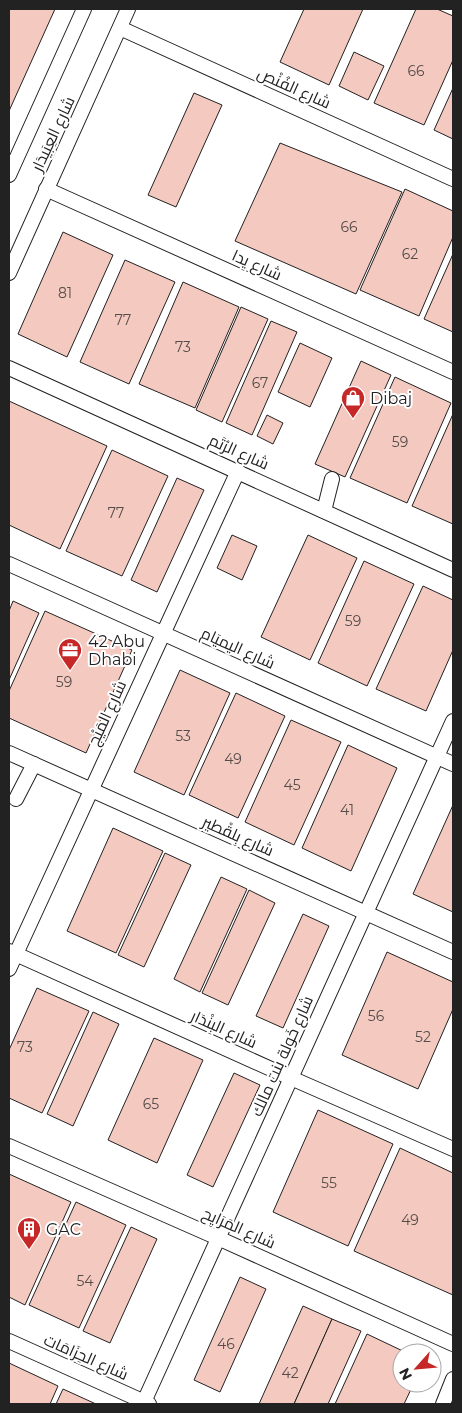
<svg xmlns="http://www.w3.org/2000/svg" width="462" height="1413" font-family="Montserrat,Cairo,sans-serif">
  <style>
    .building { fill: #f3c9c0; stroke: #222 }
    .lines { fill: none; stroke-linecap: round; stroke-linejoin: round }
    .minor-casing { stroke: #222; stroke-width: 16 }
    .minor { stroke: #fff; stroke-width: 14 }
    .labels { text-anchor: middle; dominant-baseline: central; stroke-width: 4; stroke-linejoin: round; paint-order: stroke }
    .number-label { font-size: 14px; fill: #564c4a }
    .street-label { font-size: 16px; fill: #222; stroke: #fff }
    .poi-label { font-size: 16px; fill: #222; stroke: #fff; text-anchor: start }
  </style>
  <rect width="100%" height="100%" fill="#fff"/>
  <g class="building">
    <polygon points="9,9 55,9 9,111"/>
    <polygon points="304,9 363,9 329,85 280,62"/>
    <polygon points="416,9 437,9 453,16 453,60 424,125 374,103"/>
    <polygon points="354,52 384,66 368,100 339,86"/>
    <polygon points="453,88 453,139 434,130"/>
    <polygon points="194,93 222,105 176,207 148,195"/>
    <polygon points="280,143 402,192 356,294 235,241"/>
    <polygon points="405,189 453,211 453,237 419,316 360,290"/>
    <polygon points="63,232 113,255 67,357 18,334"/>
    <polygon points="453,254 453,332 424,319"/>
    <polygon points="125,260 175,282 129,384 80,362"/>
    <polygon points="183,282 239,307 195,408 139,384"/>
    <polygon points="241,307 268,319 222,422 196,410"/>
    <polygon points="271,321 297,332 252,435 226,423"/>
    <polygon points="300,343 332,358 310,407 278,392"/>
    <polygon points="361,361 391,375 345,477 315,464"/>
    <polygon points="395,377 451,403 407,503 350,478"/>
    <polygon points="9,401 107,446 60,549 9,525"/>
    <polygon points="453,414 453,524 412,506"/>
    <polygon points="267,415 283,423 273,444 257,436"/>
    <polygon points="112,450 168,476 122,576 66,551"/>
    <polygon points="177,478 204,490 157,592 131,580"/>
    <polygon points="232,535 257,546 242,580 217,568"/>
    <polygon points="308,535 357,558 310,660 261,637"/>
    <polygon points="364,561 414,584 367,686 318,663"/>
    <polygon points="423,586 453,600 453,650 426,711 376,689"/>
    <polygon points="13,601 39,613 9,680 9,611"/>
    <polygon points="45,611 132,650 86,753 9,718 9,691"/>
    <polygon points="180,670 230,693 184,795 134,772"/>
    <polygon points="236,693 285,716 238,818 189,795"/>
    <polygon points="291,720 341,742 294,845 245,822"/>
    <polygon points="348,745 397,768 351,871 302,848"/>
    <polygon points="453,805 453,912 413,894"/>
    <polygon points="113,828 163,851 116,953 67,931"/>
    <polygon points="165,853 191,865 144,967 118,955"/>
    <polygon points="221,877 247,889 200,992 174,979"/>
    <polygon points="249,890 275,903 228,1005 202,993"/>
    <polygon points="303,914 329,926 283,1028 256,1016"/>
    <polygon points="387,952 453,982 453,1009 418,1089 342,1055"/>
    <polygon points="37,988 89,1011 42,1113 9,1098 9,1050"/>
    <polygon points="93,1012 119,1024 73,1126 47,1114"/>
    <polygon points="154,1038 203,1060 157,1163 108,1140"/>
    <polygon points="234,1073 260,1085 213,1187 187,1175"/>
    <polygon points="318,1110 393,1144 348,1246 273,1212"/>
    <polygon points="400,1148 453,1173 453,1295 354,1251"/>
    <polygon points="9,1174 71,1202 25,1305 9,1297"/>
    <polygon points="76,1202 126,1225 79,1328 29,1305"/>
    <polygon points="131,1227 157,1239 110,1343 83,1331"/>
    <polygon points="240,1277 266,1289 220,1392 194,1380"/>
    <polygon points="303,1306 332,1319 294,1404 259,1404"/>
    <polygon points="332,1319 361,1331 328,1404 294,1404"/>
    <polygon points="367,1334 407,1353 402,1353 402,1383 414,1383 404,1404 335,1404"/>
    <polygon points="9,1363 58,1386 50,1404 9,1404"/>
    <polygon points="63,1389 96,1404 56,1404"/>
  </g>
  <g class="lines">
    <g class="minor-casing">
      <g id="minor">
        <polyline points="120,28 453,179"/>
        <polyline points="9,175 84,9"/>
        <polyline points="46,189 453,372"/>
        <polyline points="9,273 128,9"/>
        <polyline points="9,368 453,570"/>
        <polyline points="324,511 332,479"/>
        <polyline points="9,564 453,764"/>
        <polyline points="9,753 453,952"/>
        <polyline points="16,799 34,764"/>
        <polyline points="9,951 291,1078 453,1149"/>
        <polyline points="9,969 238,471"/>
        <polyline points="9,1146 218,1238 453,1344"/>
        <polyline points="9,1341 149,1404"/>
        <polyline points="143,1404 453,721"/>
        <polyline points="443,1404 453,1379"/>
      </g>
    </g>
    <use href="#minor" class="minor"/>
  </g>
  <defs>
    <g id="shop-pin" transform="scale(1.25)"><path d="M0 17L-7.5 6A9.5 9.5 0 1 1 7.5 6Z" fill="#c62828" stroke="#fff"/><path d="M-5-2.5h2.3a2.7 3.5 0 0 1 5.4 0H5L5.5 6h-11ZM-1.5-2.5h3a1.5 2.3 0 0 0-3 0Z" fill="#fff"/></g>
    <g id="office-pin" transform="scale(1.25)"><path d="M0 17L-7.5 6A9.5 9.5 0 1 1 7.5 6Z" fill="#c62828" stroke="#fff"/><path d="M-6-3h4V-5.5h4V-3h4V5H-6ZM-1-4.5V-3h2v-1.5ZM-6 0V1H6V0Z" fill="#fff"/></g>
    <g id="building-pin" transform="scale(1.25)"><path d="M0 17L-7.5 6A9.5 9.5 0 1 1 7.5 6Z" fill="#c62828" stroke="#fff"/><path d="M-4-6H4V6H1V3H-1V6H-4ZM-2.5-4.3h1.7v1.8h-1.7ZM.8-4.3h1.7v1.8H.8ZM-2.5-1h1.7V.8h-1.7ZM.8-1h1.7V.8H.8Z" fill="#fff"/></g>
  </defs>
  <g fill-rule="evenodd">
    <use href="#shop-pin" x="353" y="398"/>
    <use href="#office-pin" x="70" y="650"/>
    <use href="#building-pin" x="29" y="1229"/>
  </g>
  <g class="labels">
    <g class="number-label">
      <text x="416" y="71">66</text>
      <text x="349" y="227">66</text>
      <text x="410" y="254">62</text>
      <text x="65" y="293">81</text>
      <text x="123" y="320">77</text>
      <text x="183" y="347">73</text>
      <text x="260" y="383">67</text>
      <text x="400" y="442">59</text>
      <text x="116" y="513">77</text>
      <text x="353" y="621">59</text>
      <text x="64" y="682">59</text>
      <text x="183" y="736">53</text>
      <text x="233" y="759">49</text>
      <text x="292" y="785">45</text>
      <text x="347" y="810">41</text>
      <text x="376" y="1016">56</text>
      <text x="423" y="1037">52</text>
      <text x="25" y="1047">73</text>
      <text x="151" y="1104">65</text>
      <text x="329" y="1183">55</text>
      <text x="410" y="1220">49</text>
      <text x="85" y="1281">54</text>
      <text x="226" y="1344">46</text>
      <text x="290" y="1373">42</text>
    </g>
    <g class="street-label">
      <text transform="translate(294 88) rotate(24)">شارع الفُنْص</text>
      <text transform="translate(53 134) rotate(-65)">شارع العِبَيدَار</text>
      <text transform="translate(257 265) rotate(24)">شارع يِدا</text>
      <text transform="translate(239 452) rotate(24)">شارع الرُتَم</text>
      <text transform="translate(238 648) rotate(24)">شارع اليميَام</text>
      <text transform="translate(107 713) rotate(-65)">شارع المَيْج</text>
      <text transform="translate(238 836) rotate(24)">شارع بِلقْطير</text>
      <text transform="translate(224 1029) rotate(24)">شارع البِنْدَار</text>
      <text transform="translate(282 1056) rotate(-66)">شارع خَولة بنت مالك</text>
      <text transform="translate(239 1228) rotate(24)">شارع المَرَايِح</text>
      <text transform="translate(86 1357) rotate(24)">شارع الحِزَامَات</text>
    </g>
    <g class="poi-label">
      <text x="370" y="398">Dibaj</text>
      <text x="88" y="641">42 Abu<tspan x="88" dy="18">Dhabi</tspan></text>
      <text x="46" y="1229">GAC</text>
    </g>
  </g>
  <rect width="462" height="1413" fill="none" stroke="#222222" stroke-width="20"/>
  <g transform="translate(417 1368) rotate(243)"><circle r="24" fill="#ffffff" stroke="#a7a7a7"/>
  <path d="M0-4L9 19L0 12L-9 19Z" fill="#c62828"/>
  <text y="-8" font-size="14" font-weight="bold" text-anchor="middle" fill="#222222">N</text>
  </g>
</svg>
